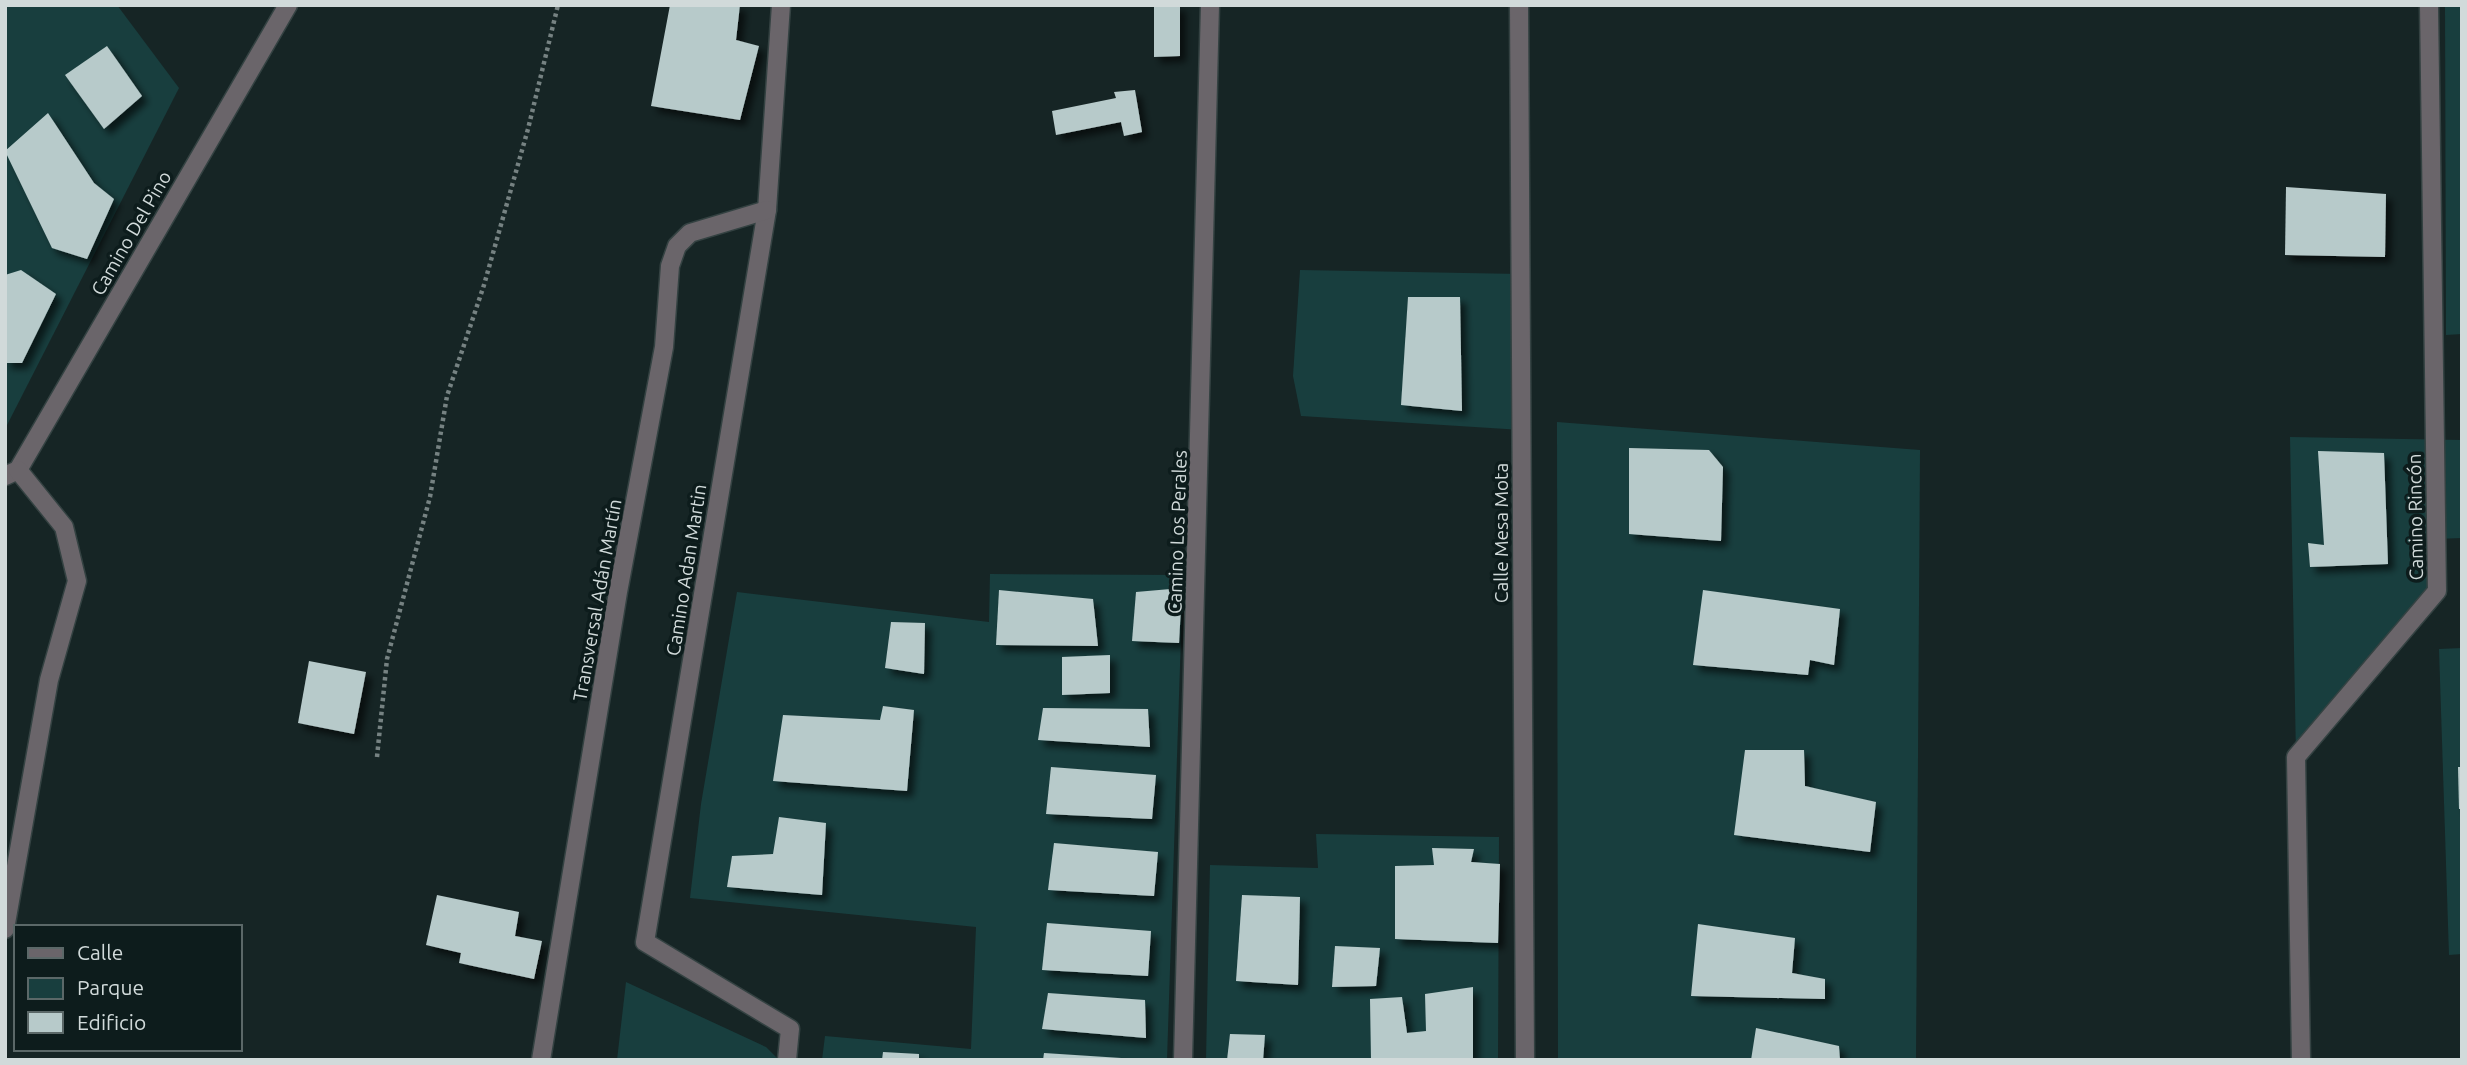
<svg xmlns="http://www.w3.org/2000/svg" width="2467" height="1065" font-family="Ubuntu,sans-serif">
  <style>
    .green { fill: #183e3e }
    .building { fill: #b7caca; filter: url(#shadow) }
    .lines { fill: none; stroke-linecap: round; stroke-linejoin: round }
    .minor-casing { stroke: #344242; stroke-width: 21 }
    .path { stroke: #768282; stroke-width: 4.5; stroke-dasharray: 3.5 3.5; stroke-linecap: butt }
    .minor { stroke: #6a656a; stroke-width: 18 }
    .labels { text-anchor: middle; dominant-baseline: central; stroke-width: 7; stroke-linejoin: round; paint-order: stroke }
    .street-label { font-size: 19px; fill: #d1dada; stroke: #0d1c1c }
  </style>
  <defs>
    <filter id="shadow"><feDropShadow dx="6" dy="6" stdDeviation="3.5" flood-color="#0009"/></filter>
  </defs>
  <rect width="100%" height="100%" fill="#162525"/>
  <g class="green">
    <polygon points="5,5 117,5 179,88 5,429"/>
    <polygon points="2445,5 2462,5 2462,334 2446,335"/>
    <polygon points="1300,270 1520,274 1522,430 1301,416 1293,376"/>
    <polygon points="1557,422 1920,450 1916,1060 1558,1060"/>
    <polygon points="2290,437 2462,440 2462,538 2436,539 2437,591 2296,757"/>
    <polygon points="990,574 1183,575 1167,1060 822,1060 825,1036 971,1049 976,927 690,898 701,804 737,592 989,622"/>
    <polygon points="2462,648 2462,954 2449,955 2439,649"/>
    <polygon points="1316,834 1499,837 1498,1060 1206,1060 1210,865 1318,868"/>
    <polygon points="626,982 766,1047 779,1060 617,1060"/>
  </g>
  <g class="building">
    <polygon points="670,5 740,5 736,40 759,46 740,120 651,106"/>
    <polygon points="1154,5 1180,5 1180,56 1154,57"/>
    <polygon points="107,46 142,96 104,129 65,75"/>
    <polygon points="1135,90 1142,132 1124,136 1121,122 1056,135 1052,111 1116,98 1114,92"/>
    <polygon points="48,113 94,183 114,199 87,259 52,248 5,151"/>
    <polygon points="2286,187 2386,194 2385,257 2285,255"/>
    <polygon points="21,270 56,294 22,363 5,363 5,275"/>
    <polygon points="1408,297 1460,297 1462,411 1401,405"/>
    <polygon points="1629,448 1709,450 1723,467 1721,541 1629,534"/>
    <polygon points="2318,451 2384,453 2388,564 2310,567 2308,543 2324,545"/>
    <polygon points="1182,588 1179,643 1132,641 1136,592"/>
    <polygon points="999,590 1093,599 1098,646 996,645"/>
    <polygon points="1703,590 1840,609 1834,665 1810,660 1808,675 1693,665"/>
    <polygon points="891,622 925,623 924,674 885,668"/>
    <polygon points="1110,655 1110,693 1062,695 1062,657"/>
    <polygon points="309,661 366,672 354,734 298,723"/>
    <polygon points="883,706 914,710 907,791 773,781 783,715 880,720"/>
    <polygon points="1043,708 1148,709 1150,747 1038,740"/>
    <polygon points="1745,750 1804,750 1805,786 1876,802 1870,852 1734,835"/>
    <polygon points="1051,767 1156,775 1152,819 1046,814"/>
    <polygon points="2458,767 2462,767 2462,809 2459,809"/>
    <polygon points="779,817 826,823 822,895 727,887 732,856 773,854"/>
    <polygon points="1054,843 1158,852 1154,896 1048,890"/>
    <polygon points="1432,848 1474,849 1471,862 1500,864 1498,943 1395,939 1395,866 1434,865"/>
    <polygon points="437,895 519,912 515,936 542,941 534,979 459,963 461,953 426,945"/>
    <polygon points="1242,895 1300,897 1298,985 1236,981"/>
    <polygon points="1047,923 1151,931 1148,976 1042,970"/>
    <polygon points="1698,924 1795,938 1792,973 1825,979 1825,999 1691,996"/>
    <polygon points="1335,946 1380,948 1376,986 1332,987"/>
    <polygon points="1473,987 1473,1060 1371,1060 1370,999 1402,997 1407,1033 1426,1031 1425,994"/>
    <polygon points="1048,993 1145,1000 1146,1038 1042,1029"/>
    <polygon points="1756,1028 1839,1046 1840,1060 1751,1060"/>
    <polygon points="1230,1034 1265,1035 1263,1060 1227,1060"/>
    <polygon points="883,1052 919,1054 919,1060 882,1060"/>
    <polygon points="1044,1053 1121,1058 1121,1060 1043,1060"/>
  </g>
  <g class="lines">
    <g class="minor-casing">
      <g id="minor">
        <polyline points="781,5 767,210 645,942 790,1029 787,1060"/>
        <polyline points="1519,5 1525,1060"/>
        <polyline points="5,476 18,470 288,5"/>
        <polyline points="5,929 49,680 77,581 64,527 18,470"/>
        <polyline points="541,1060 618,592 664,347 670,266 677,246 690,233 767,210"/>
        <polyline points="1183,1060 1210,5"/>
        <polyline points="2301,1060 2296,757 2437,591 2429,5"/>
      </g>
    </g>
    <polyline class="path" points="377,757 387,659 430,497 447,396 484,285 528,129 558,5"/>
    <use href="#minor" class="minor"/>
  </g>
  <g class="labels">
    <g class="street-label">
      <text transform="translate(131 233) rotate(-60)">Camino Del Pino</text>
      <text transform="translate(2415 517) rotate(-91)">Camino Rincón</text>
      <text transform="translate(1177 532) rotate(-88)">Camino Los Perales</text>
      <text transform="translate(1501 533) rotate(-90)">Calle Mesa Mota</text>
      <text transform="translate(686 570) rotate(-81)">Camino Adan Martin</text>
      <text transform="translate(597 600) rotate(-80)">Transversal Adán Martín</text>
    </g>
  </g>
  <rect width="2467" height="1065" fill="none" stroke="#d1dada" stroke-width="14"/>
  <rect x="14" y="925" width="228" height="126" fill="#0d1c1c" stroke="#5b6868" stroke-width="2"/>
  <rect x="28" y="948" width="35" height="10" fill="#6a656a" stroke="#5b6868" stroke-width="2"/>
  <text x="77" y="960" font-size="21" fill="#d1dada">Calle</text>
  <rect x="28" y="978" width="35" height="21" fill="#183e3e" stroke="#5b6868" stroke-width="2"/>
  <text x="77" y="995" font-size="21" fill="#d1dada">Parque</text>
  <rect x="28" y="1012" width="35" height="21" fill="#b7caca" stroke="#5b6868" stroke-width="2"/>
  <text x="77" y="1030" font-size="21" fill="#d1dada">Edificio</text>
</svg>
